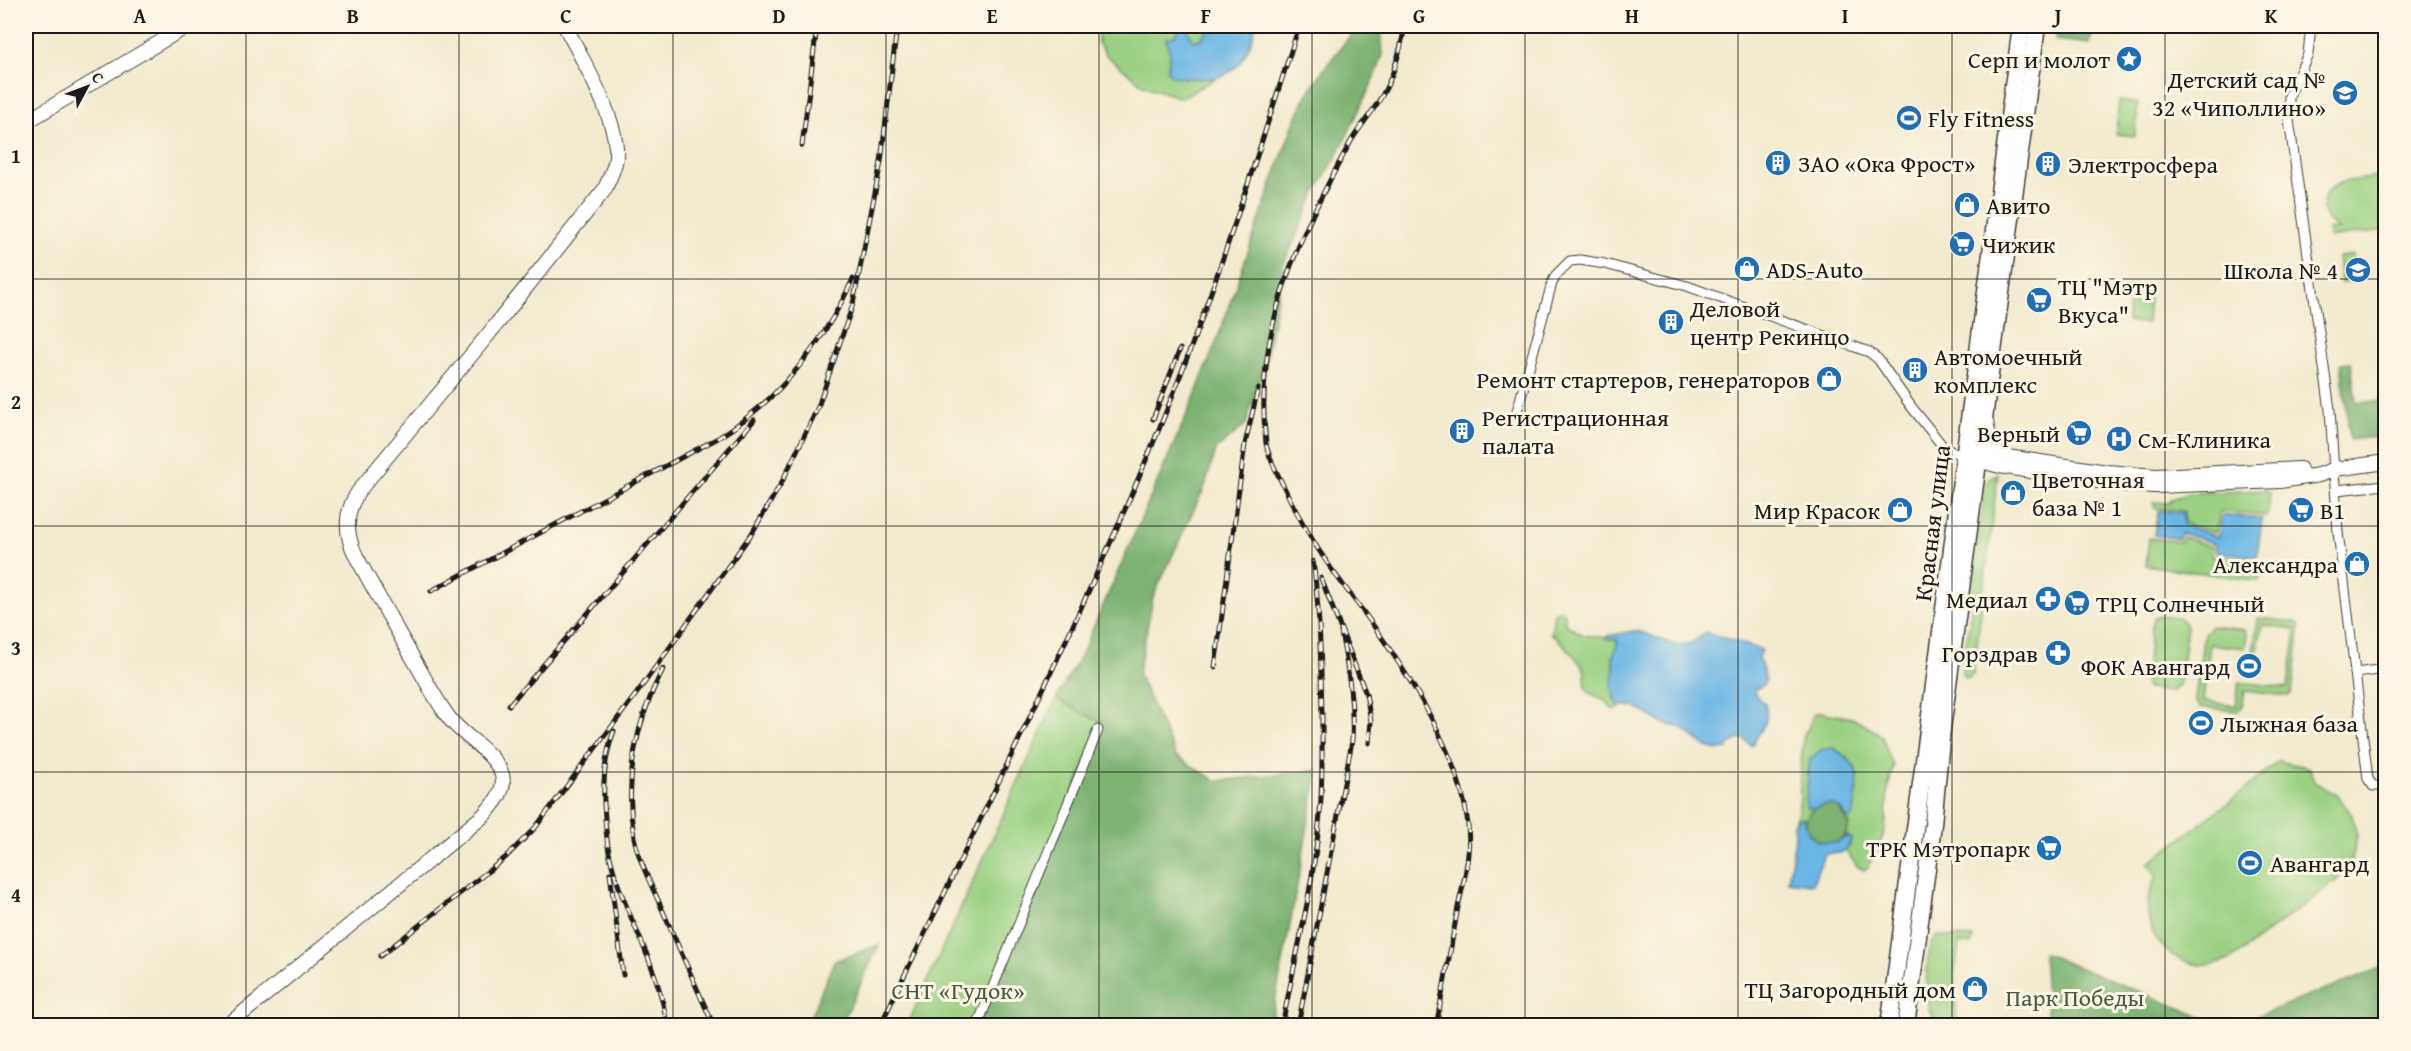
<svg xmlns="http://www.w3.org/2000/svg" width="2411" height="1051" font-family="'Gentium Book Plus',serif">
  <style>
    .green { fill: #9bd183; stroke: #5c7650; stroke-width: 1.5 }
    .forest { fill: #7cb371; stroke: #4c6846; stroke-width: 1.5 }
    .water { fill: #6bb6e4; stroke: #446980; stroke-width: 1.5 }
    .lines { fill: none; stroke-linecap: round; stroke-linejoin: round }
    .street-casing { stroke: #3c3b37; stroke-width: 11 }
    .secondary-casing { stroke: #3c3b37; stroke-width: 16 }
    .highway-casing { stroke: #3c3b37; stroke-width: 19 }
    .street { stroke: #fff; stroke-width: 9 }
    .secondary { stroke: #fff; stroke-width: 14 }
    .highway { stroke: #fff; stroke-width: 16 }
    .rail-casing { stroke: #1c1c1c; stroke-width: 5 }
    .rail { stroke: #fcf5e5; stroke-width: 3; stroke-dasharray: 9; stroke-linecap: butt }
    .grid { fill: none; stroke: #1c1c1c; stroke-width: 1.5; stroke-opacity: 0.55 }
    .labels { text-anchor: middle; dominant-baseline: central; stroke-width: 6; stroke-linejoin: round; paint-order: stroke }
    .poi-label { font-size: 24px; fill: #1c1c1c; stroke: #fcf5e5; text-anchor: start }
    .street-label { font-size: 24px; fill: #1c1c1c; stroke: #fcf5e5 }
    .park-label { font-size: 24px; fill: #485b40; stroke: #fcf5e5 }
    .neatline { fill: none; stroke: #1c1c1c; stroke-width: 2 }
    .grid-label { font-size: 20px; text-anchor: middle; font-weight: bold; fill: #1c1c1c }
  </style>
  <rect width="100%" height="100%" fill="#fcf5e5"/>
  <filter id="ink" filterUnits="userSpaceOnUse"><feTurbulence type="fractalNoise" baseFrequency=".0167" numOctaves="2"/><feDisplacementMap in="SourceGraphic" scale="12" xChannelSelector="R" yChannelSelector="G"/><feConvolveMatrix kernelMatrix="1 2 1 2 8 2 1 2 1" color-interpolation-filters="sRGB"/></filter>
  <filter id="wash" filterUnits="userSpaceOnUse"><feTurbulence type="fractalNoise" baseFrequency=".008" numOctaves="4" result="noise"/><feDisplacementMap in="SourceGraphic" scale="24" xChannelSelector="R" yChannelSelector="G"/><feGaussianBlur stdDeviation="1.35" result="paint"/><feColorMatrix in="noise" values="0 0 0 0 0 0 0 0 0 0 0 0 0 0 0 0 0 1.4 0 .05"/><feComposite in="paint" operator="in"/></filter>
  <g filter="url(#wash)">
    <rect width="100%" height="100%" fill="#f2eace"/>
    <g class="green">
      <polygon points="1098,26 1181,26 1170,54 1168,70 1184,78 1216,78 1181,98 1145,86 1108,57 1098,43"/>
      <polygon points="1186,26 1212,26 1201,39 1193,41"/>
      <polygon points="2119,101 2138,103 2135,136 2116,134"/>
      <path d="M 2385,177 L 2385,230 L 2329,238 L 2328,230 L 2338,229 C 2329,223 2323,216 2323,206 C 2323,176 2365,180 2385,177 Z"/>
      <polygon points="2352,255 2355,281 2341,283 2338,257"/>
      <polygon points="2130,289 2149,290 2147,323 2127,322"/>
      <polygon points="1998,474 1984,587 1981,591 1974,592 1971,590 1985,484 1992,476"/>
      <polygon points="2266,490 2270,493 2268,512 2265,516 2220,511 2216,533 2184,523 2184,511 2155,508 2153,502 2170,503 2171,499 2190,493"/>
      <polygon points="2183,537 2213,547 2212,556 2256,560 2262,571 2259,581 2146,565 2149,538 2181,542"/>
      <polygon points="1973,596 1982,605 1973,674 1967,679 1963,676 1962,673"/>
      <path d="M 1562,610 L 1565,613 L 1565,624 L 1583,635 L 1616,639 C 1619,647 1616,650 1613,657 C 1612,663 1614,670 1614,676 C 1612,688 1611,698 1621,706 L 1617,710 L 1612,709 C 1609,706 1607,701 1603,699 C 1598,696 1590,696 1587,690 C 1584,685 1586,678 1585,672 C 1582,663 1560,639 1551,634 L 1554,613 Z"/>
      <polygon points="2161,615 2178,617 2187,626 2179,686 2171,692 2148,689 2144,682 2152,623 2154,618"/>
      <polygon points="2258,618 2296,622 2300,625 2292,693 2288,696 2245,691 2242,707 2237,711 2200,707 2195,699 2204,633 2211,626 2245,630 2247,634 2245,648 2210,644 2203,701 2236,706 2239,682 2288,688 2296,630 2262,625 2258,650 2253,650"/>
      <polygon points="1056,699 1102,723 978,1025 907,1026"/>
      <path d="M 1819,712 L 1852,718 L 1877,732 L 1882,737 L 1893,766 L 1888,789 L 1885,831 L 1876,852 L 1868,867 L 1864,870 L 1857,866 L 1845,850 L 1850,844 L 1849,836 L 1845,836 L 1849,825 L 1844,815 L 1848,819 C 1856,784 1869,769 1833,748 C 1799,753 1811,777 1806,803 L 1808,808 L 1814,809 L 1809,813 L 1806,820 L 1804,818 L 1796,820 L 1800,799 L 1800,772 L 1804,733 L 1808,729 L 1813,715 Z"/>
      <path d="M 2278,761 L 2310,768 L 2314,782 L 2337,795 L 2352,815 L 2357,836 L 2352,860 L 2336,881 L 2230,960 C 2175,982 2127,927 2157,876 L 2148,864 L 2241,793 Z"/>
      <path d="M 1936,936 L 1973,938 L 1971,945 L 1959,943 L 1954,976 L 1957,1025 C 1924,1028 1925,995 1927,972 C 1928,958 1927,947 1936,936 Z"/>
    </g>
    <g class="forest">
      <polygon points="1358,26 1381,26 1383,55 1375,77 1337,156 1316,192 1284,263 1266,358 1246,424 1216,450 1205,486 1153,597 1138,674 1176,756 1216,781 1318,770 1285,952 1272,1015 1267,1026 978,1026 1102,723 1056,699 1084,649 1194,398 1216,343 1291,130 1304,100 1323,70"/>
      <polygon points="2057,26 2093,26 2090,44 2055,40"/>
      <polygon points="2351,362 2356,403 2385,400 2385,436 2350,440 2341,363"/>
      <path d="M 1824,803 C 1847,806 1838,812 1849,825 L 1845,836 L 1836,843 C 1805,845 1793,816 1824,803 Z"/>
      <polygon points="879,945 841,1025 807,1025 834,961"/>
      <polygon points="2043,953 2222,1025 2048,1025"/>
      <polygon points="2385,966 2385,1025 2234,1025"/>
    </g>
    <g class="water">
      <path d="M 1181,26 L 1186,26 L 1193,41 L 1201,39 L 1212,26 L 1256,26 C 1243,77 1222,84 1172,76 L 1167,70 L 1170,54 L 1166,38 L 1175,36 Z"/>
      <polygon points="2158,511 2183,513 2183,525 2218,537 2223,515 2262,519 2257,557 2216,552 2216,544 2181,533 2179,539 2154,535"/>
      <path d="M 1633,631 C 1652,631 1671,651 1690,643 C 1696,641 1701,636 1706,632 L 1762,650 L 1759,658 L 1766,680 L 1763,685 L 1754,691 L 1758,698 L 1765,704 C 1771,726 1758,730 1752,746 L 1742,738 L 1729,744 L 1728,749 L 1718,750 L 1707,747 L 1680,727 L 1664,724 L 1635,707 L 1618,705 L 1611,686 L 1614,677 L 1613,657 L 1618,642 L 1616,639 L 1607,639 L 1607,636 Z"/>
      <path d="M 1833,748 C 1864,767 1859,778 1854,811 L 1853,816 L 1849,819 C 1843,815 1844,811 1838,807 C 1826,800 1819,810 1808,808 L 1806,803 L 1810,759 L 1821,750 Z"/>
      <path d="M 1799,818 L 1804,818 L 1809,834 L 1817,841 L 1836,843 L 1849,836 L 1851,839 C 1846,859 1835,850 1824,855 L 1813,883 L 1810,884 L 1788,881 L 1795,838 L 1794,824 Z"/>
    </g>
  </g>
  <g filter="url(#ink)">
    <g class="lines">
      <g class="street-casing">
        <g id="street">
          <polyline points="2311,26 2308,54 2289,96 2289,120 2330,410 2338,532 2368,779 2373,786 2386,786"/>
          <polyline points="1516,415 1552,283 1556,275 1570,261 1580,260 1605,264 1687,286 1869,352 1878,359 1910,405 1945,449 1965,456"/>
          <polyline points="2336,490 2386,485"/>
          <polyline points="2355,673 2386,669"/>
          <polyline points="977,1026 1098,730"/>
        </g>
      </g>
      <g class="secondary-casing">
        <g id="secondary">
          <polyline points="26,122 187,26"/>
          <polyline points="1986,421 1988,433 2003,456"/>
          <polyline points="1970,455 1981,453 2107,472 2156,476 2300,469"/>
          <polyline points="1970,458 2000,466 2075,478 2130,485 2156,486 2280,481 2319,475 2335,469 2386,462"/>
          <path d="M 227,1026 L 483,816 C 494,804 508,789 501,772 C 492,751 464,737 450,719 C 436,701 426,680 414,660 C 394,625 375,591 356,556 C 344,532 345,509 361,488 L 487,336 L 605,189 C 608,181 613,172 615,163 C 624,129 581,57 565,26"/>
        </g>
      </g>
      <g class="highway-casing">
        <g id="highway">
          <polyline points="1889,1026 2021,26"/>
          <polyline points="1906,1026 1933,824 1942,729 2037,26"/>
        </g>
      </g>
      <use href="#street" class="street"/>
      <use href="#secondary" class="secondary"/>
      <use href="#highway" class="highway"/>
      <g class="rail-casing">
        <g id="rail">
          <path d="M 1405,26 C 1401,47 1396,69 1386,88 C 1377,108 1361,124 1350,143 C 1298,237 1253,332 1266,443 C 1268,457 1276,470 1282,483 C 1300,521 1321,557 1347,590 C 1396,654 1477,770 1468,853 C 1467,871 1462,890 1458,907 C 1451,947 1444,986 1436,1026"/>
          <polyline points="802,146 817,26"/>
          <polyline points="1153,419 1180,349"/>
          <polyline points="1321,578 1366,694 1371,721 1369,743"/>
          <path d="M 431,591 L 718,438 C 779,400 823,344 853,279"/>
          <polyline points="1215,667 1245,444 1258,389"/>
          <path d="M 663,669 C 636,721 624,779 634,837 C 639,862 652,886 662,909 C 679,948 696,987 714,1026"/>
          <polyline points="509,705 754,420"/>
          <path d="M 614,731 C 605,754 603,778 604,803 C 605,821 606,839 610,857 C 624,916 659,963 667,1026"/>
          <polyline points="610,873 623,975"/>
          <polyline points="380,956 505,858 535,828 637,693 752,533 782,482 818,407 853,304 881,162 897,26"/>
          <path d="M 880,1026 C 980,818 1086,612 1172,397 C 1220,275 1259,150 1299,26"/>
          <path d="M 1282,1026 C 1295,959 1312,892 1319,824 C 1323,788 1322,752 1322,715 C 1321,664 1320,612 1313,561"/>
          <path d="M 1298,1026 L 1352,741 C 1354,703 1348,669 1341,632"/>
        </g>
      </g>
      <use href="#rail" class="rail"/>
    </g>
  </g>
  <path class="grid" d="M 246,26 L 246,1026M 459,26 L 459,1026M 673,26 L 673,1026M 886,26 L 886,1026M 1099,26 L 1099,1026M 1312,26 L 1312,1026M 1525,26 L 1525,1026M 1738,26 L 1738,1026M 1952,26 L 1952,1026M 2165,26 L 2165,1026M 26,279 L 2386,279M 26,526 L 2386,526M 26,772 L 2386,772"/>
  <defs>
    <g id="sight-disc" transform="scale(1.35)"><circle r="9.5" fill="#1f6fb2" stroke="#fcf5e5"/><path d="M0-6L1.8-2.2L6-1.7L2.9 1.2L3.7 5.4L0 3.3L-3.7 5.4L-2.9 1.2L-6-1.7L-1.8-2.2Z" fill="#fff"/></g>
    <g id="school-disc" transform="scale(1.35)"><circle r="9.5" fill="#1f6fb2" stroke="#fcf5e5"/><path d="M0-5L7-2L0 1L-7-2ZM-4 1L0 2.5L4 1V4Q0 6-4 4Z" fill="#fff"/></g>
    <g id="stadium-disc" transform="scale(1.35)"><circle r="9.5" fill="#1f6fb2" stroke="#fcf5e5"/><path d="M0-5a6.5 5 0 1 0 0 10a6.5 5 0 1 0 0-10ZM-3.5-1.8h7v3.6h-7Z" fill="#fff"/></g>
    <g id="building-disc" transform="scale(1.35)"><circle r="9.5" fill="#1f6fb2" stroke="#fcf5e5"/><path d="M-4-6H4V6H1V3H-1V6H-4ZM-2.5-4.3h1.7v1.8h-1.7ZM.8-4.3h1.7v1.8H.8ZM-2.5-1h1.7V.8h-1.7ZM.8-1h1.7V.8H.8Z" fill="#fff"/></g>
    <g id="shop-disc" transform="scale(1.35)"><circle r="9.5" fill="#1f6fb2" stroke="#fcf5e5"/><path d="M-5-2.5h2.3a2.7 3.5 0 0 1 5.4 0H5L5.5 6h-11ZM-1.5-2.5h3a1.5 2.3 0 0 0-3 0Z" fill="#fff"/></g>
    <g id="supermarket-disc" transform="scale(1.35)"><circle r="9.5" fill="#1f6fb2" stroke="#fcf5e5"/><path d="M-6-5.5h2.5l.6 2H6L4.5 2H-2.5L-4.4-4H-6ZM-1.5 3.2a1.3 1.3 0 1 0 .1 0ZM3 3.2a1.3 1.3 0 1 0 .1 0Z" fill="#fff"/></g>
    <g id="hospital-disc" transform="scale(1.35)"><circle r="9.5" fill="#1f6fb2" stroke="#fcf5e5"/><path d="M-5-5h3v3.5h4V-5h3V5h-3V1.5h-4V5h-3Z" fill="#fff"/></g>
    <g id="pharmacy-disc" transform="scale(1.35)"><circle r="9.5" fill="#1f6fb2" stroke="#fcf5e5"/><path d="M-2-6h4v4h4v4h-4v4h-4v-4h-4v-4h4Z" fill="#fff"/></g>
  </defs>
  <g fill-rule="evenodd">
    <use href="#sight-disc" x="2129" y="59"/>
    <use href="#school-disc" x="2345" y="93"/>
    <use href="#stadium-disc" x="1909" y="118"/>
    <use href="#building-disc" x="1778" y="163"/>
    <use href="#building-disc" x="2048" y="164"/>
    <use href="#shop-disc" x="1967" y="205"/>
    <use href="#supermarket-disc" x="1962" y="244"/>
    <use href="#shop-disc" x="1747" y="269"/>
    <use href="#school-disc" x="2358" y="270"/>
    <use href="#supermarket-disc" x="2039" y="300"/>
    <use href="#building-disc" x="1671" y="322"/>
    <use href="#building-disc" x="1915" y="370"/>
    <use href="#shop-disc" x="1829" y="379"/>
    <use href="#building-disc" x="1462" y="431"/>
    <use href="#supermarket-disc" x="2079" y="433"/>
    <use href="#hospital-disc" x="2119" y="439"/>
    <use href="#shop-disc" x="2013" y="493"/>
    <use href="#shop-disc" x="1900" y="510"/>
    <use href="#supermarket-disc" x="2301" y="510"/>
    <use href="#shop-disc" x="2357" y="564"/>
    <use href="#pharmacy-disc" x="2048" y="599"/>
    <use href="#supermarket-disc" x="2077" y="603"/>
    <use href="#pharmacy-disc" x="2058" y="653"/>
    <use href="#stadium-disc" x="2249" y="666"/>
    <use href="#stadium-disc" x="2201" y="723"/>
    <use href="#supermarket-disc" x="2049" y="848"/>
    <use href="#stadium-disc" x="2250" y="863"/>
    <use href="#shop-disc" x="1975" y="989"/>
  </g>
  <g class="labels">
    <g class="poi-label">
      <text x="2110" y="59" text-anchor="end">Серп и молот</text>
      <text x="2326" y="79" text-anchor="end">Детский сад №<tspan x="2326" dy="28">32 «Чиполлино»</tspan></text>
      <text x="1928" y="118">Fly Fitness</text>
      <text x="1798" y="163">ЗАО «Ока Фрост»</text>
      <text x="2068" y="164">Электросфера</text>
      <text x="1986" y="205">Авито</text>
      <text x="1982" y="244">Чижик</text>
      <text x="1766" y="269">ADS-Auto</text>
      <text x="2338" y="270" text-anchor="end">Школа № 4</text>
      <text x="2058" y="286">ТЦ "Мэтр<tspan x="2058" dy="28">Вкуса"</tspan></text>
      <text x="1690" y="308">Деловой<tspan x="1690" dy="28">центр Рекинцо</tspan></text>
      <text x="1934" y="356">Автомоечный<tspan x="1934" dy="28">комплекс</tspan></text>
      <text x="1810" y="379" text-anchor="end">Ремонт стартеров, генераторов</text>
      <text x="1482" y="417">Регистрационная<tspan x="1482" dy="28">палата</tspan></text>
      <text x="2060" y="433" text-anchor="end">Верный</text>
      <text x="2138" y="439">См-Клиника</text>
      <text x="2032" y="479">Цветочная<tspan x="2032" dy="28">база № 1</tspan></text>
      <text x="1880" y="510" text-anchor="end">Мир Красок</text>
      <text x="2320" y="510">В1</text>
      <text x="2338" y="564" text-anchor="end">Александра</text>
      <text x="2028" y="599" text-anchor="end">Медиал</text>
      <text x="2096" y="603">ТРЦ Солнечный</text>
      <text x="2038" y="653" text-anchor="end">Горздрав</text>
      <text x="2230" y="666" text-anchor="end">ФОК Авангард</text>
      <text x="2220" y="723">Лыжная база</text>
      <text x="2030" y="848" text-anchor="end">ТРК Мэтропарк</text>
      <text x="2270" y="863">Авангард</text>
      <text x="1956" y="989" text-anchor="end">ТЦ Загородный дом</text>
    </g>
    <g class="street-label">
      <text transform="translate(1932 523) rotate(-83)">Красная улица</text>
    </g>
    <g class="park-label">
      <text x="958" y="990">СНТ «Гудок»</text>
      <text x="2075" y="997">Парк Победы</text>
    </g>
  </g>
  <rect width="2411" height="1051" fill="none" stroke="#fcf5e5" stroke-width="66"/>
  <g transform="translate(87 87) rotate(49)" stroke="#fcf5e5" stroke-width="4.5" paint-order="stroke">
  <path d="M0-4.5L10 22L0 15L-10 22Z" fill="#1c1c1c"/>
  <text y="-9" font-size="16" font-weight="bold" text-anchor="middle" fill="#1c1c1c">С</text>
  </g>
  <rect x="33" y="33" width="2345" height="985" class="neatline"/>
  <g class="grid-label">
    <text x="140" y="23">A</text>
    <text x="353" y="23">B</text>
    <text x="566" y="23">C</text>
    <text x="779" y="23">D</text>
    <text x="992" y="23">E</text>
    <text x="1206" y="23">F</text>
    <text x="1419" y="23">G</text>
    <text x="1632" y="23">H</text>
    <text x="1845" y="23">I</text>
    <text x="2058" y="23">J</text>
    <text x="2271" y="23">K</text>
    <text x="16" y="163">1</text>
    <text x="16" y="409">2</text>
    <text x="16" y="655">3</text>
    <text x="16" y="902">4</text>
  </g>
</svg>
